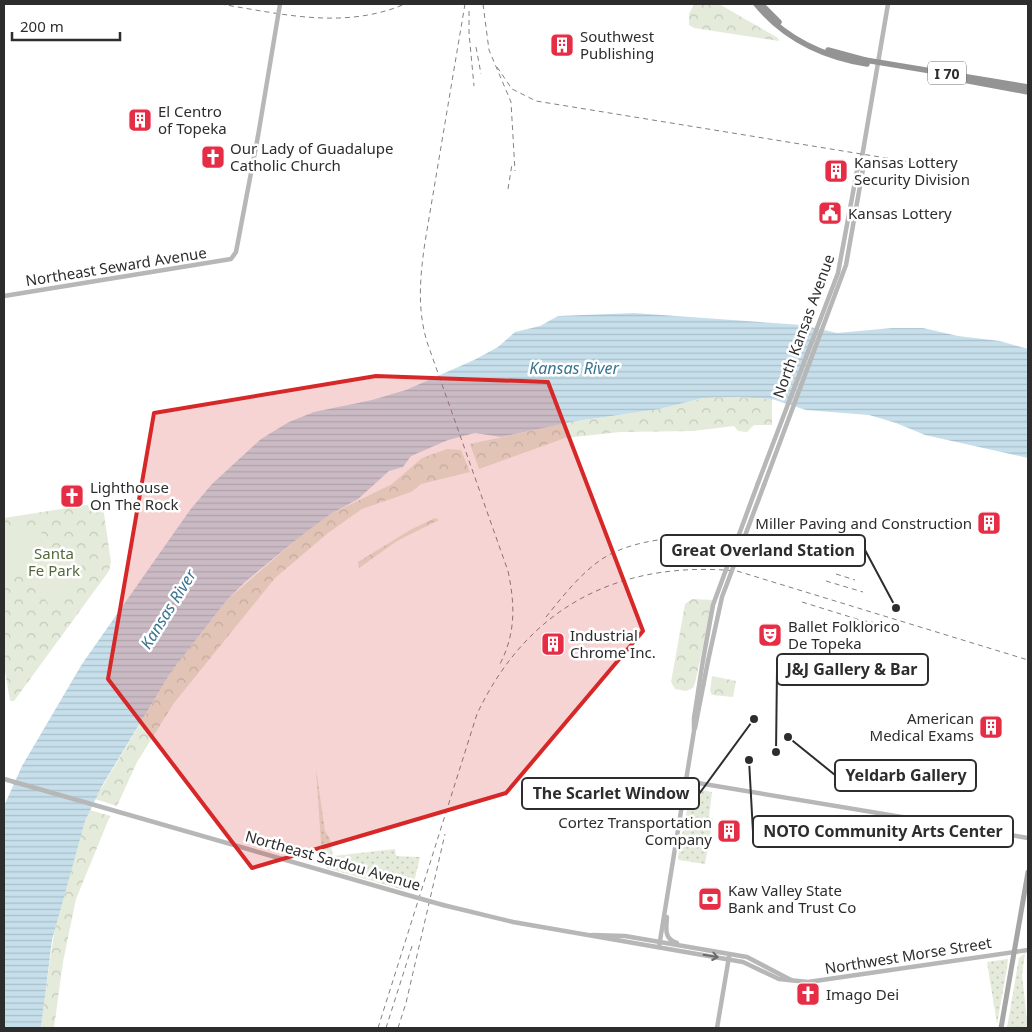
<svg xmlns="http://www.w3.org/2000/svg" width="1032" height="1032" font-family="'Noto Sans',sans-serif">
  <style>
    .grass { fill: url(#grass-dots) }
    .forest { fill: url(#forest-crowns) }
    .pitch { fill: #e4ebda }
    .water { fill: url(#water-rules) }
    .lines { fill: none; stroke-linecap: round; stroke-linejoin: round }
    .secondary { stroke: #b7b7b7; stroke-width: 4.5 }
    .primary { stroke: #a5a5a5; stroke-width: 5 }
    .motorway { stroke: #949494; stroke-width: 5.5 }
    .rail { stroke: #828282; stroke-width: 1; stroke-dasharray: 5 4; stroke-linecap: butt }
    .secondary-bridge { stroke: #b7b7b7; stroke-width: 4.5 }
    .motorway-bridge { stroke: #949494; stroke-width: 5.5 }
    .oneway { stroke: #6b6b6b }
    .marked { fill: #d62828; fill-opacity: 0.2; stroke: #d62828; stroke-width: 4; stroke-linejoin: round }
    .labels { text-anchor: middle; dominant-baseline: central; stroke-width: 5; stroke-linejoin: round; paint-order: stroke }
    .shield { fill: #fff; stroke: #6c6c6c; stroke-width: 1 }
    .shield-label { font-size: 14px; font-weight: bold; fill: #2d2d2d }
    .poi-label { font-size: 15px; fill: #2d2d2d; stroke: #fff; text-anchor: start }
    .street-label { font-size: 15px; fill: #2d2d2d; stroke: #fff }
    .park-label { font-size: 15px; fill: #53693b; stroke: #fff }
    .water-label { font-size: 16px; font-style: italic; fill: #3b748f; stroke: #fff }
    .leader { fill: none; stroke: #2d2d2d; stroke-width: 2 }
    .callout-dot { fill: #2d2d2d; stroke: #fff; stroke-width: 2 }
    .callout { fill: #fff; stroke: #2d2d2d; stroke-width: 2 }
    .callout-label { font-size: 16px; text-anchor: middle; font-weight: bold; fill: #2d2d2d }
  </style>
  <defs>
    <pattern id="grass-dots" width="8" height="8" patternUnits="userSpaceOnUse" patternTransform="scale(1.25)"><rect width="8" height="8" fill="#e4ebda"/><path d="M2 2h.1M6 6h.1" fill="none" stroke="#c4cabb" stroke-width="1.8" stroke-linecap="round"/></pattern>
    <pattern id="forest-crowns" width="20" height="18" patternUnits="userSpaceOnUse" patternTransform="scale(1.25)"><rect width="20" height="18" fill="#e4ebda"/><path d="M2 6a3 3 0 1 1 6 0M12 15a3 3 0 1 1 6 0" fill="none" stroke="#c4cabb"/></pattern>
    <pattern id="water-rules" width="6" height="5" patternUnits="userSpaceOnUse" patternTransform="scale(1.25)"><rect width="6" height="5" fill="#c6dfeb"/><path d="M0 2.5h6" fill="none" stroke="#aac0ca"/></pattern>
  </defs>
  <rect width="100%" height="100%" fill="#fff"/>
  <g class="grass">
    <polygon points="316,769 325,831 330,839 333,856 395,849 396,856 420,857 414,882 404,890 327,868 327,862 322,858"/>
    <polygon points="691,788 712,792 709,817 713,819 705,864 679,860 678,857"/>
    <polygon points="1025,953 1022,975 1028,1028 1007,1028 1019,958"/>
    <polygon points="1008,959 1007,968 997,1024 987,962"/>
  </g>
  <g class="forest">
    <polygon points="694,4 719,4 778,38 779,41 694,28 689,25 689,14"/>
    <polygon points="737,397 772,399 772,425 754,425 747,432 738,431 734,426 693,431 620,432 565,438 479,469 470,444 577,421 660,409 703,398"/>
    <polygon points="447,449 461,450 470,472 421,484 411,492 362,509 328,533 275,578 174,703 137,762 117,806 95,799 171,672 226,601 297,539 329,515 392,484 422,458"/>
    <polygon points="99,503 103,507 111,562 109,571 14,701 10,701 4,665 4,518"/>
    <polygon points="435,518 439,520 397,541 359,568 358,562 410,530"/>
    <polygon points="692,599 713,600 695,683 693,688 686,691 675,689 671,682 685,604"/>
    <polygon points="712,676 736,681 733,697 712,695 710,691"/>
    <path d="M 90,810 L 110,816 L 76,899 L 63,962 L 54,1028 L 41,1028 C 50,958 59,874 90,810 Z"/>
  </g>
  <g class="pitch">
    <path d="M 41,526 C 41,532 43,540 41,546 C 37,562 20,576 4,579 L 4,532 Z"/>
    <path d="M 48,543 L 80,571 L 81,575 L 52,608 C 32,586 32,567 48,543 Z"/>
  </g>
  <polygon class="water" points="634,313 802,325 837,333 892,328 923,328 958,336 1000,341 1028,349 1028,458 925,435 896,423 869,415 806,410 772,399 737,397 703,398 660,409 577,421 501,437 475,433 448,440 411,456 403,467 389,471 358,499 329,515 297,539 245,582 226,601 171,672 102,786 85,821 52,940 41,1028 4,1028 4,806 22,766 82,664 190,510 212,484 261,439 289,422 314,412 372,400 406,390 474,360 498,347 515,332 540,326 558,316"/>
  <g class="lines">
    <g class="secondary">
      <polyline points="4,296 231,259 236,252 258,136"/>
      <polyline points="758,483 838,273 857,171 862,157 888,4"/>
      <polyline points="764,485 846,265 863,169 863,159"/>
      <polyline points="695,728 708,661"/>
      <polyline points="4,779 404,894"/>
      <polyline points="686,781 1028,838"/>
      <polyline points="443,905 513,922 743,962 779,979 808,982 1028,950"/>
      <path d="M 667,917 C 666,929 664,939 677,943"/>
      <polyline points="592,935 625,936 747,957 791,980"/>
      <polyline points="659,947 694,731 694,718 703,660"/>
      <polyline points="717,1028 729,957"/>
    </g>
    <polyline class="primary" points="1001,1028 1028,872"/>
    <g class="motorway">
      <path d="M 756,4 C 784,38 824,57 867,64"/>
      <polyline points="761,4 779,22"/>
      <polyline points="828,50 865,60"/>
    </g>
    <g class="rail">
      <path d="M 220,4 C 282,14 344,30 405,4"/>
      <path d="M 465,4 L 425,242 C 420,277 417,308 427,342 L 508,571 C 515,604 516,633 500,664"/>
      <polyline points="483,4 489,50 511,102 515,171"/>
      <polyline points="469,11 469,33 474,86"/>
      <polyline points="476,47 481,74"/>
      <polyline points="497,67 512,89 536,101 929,165"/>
      <polyline points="508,189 512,164"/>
      <polyline points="836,574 855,580"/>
      <polyline points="826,581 863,592"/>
      <polyline points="802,602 860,620 899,627"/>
      <path d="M 546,617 C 562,597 581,573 602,559 C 636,537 690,535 729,539"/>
      <path d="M 378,1028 L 477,714 C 528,606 620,560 737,571 L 1028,660"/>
      <polyline points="386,1028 413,943"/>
      <polyline points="398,1028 406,1003 445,834"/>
    </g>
    <g class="secondary-bridge">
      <polyline points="258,136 280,4"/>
      <polyline points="703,660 713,605 758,483"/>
      <polyline points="708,661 722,597 764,485"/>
      <polyline points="404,894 443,905"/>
    </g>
    <g class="motorway-bridge">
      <polyline points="865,60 1028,87"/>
      <polyline points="958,79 1028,92"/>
    </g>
  </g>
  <defs><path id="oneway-shaft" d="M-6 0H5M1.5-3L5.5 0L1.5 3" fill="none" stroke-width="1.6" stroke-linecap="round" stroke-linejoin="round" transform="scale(1.25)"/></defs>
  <use class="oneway" href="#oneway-shaft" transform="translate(711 956) rotate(9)"/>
  <path class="marked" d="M 376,376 L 548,382 L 643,631 L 506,793 L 252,868 L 108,679 L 154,413 Z"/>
  <defs>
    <g id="building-square" transform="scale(1.25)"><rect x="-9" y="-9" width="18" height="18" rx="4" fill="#e52e46" stroke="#fff"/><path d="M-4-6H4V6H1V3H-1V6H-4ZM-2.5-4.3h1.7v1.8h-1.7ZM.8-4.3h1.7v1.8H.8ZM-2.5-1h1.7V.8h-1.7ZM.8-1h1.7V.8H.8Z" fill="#fff"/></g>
    <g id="church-square" transform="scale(1.25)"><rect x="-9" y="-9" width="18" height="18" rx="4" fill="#e52e46" stroke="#fff"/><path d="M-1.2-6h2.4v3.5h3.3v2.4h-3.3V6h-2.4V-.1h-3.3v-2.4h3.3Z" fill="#fff"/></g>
    <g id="civic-square" transform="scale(1.25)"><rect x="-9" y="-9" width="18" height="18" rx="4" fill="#e52e46" stroke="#fff"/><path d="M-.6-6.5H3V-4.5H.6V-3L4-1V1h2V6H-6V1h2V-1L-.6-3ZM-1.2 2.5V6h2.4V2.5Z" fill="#fff"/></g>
    <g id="theatre-square" transform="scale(1.25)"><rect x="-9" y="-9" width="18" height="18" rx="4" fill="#e52e46" stroke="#fff"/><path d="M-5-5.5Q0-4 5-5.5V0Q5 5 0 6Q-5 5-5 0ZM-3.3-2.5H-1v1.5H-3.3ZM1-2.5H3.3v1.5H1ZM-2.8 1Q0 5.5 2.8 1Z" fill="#fff"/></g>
    <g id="bank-square" transform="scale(1.25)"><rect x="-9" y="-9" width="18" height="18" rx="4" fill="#e52e46" stroke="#fff"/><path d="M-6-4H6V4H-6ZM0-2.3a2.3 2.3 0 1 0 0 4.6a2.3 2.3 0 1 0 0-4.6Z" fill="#fff"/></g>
  </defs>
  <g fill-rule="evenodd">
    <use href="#building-square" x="562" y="45"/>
    <use href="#building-square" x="140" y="120"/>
    <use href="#church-square" x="213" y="157"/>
    <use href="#building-square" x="836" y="171"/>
    <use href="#civic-square" x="830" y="213"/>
    <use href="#church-square" x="72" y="496"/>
    <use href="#building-square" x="989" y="523"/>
    <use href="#theatre-square" x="770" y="635"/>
    <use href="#building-square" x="553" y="644"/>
    <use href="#building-square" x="991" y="727"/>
    <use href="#building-square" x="729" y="831"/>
    <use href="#bank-square" x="710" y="899"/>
    <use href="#church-square" x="808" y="994"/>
  </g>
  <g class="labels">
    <rect class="shield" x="928" y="61.5" width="38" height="23" rx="4"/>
    <g class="shield-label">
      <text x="947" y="73">I 70</text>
    </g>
    <g class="poi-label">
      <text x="580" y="36">Southwest<tspan x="580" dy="17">Publishing</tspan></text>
      <text x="158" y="111">El Centro<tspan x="158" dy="17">of Topeka</tspan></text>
      <text x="230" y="148">Our Lady of Guadalupe<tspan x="230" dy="17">Catholic Church</tspan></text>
      <text x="854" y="162">Kansas Lottery<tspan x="854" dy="17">Security Division</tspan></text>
      <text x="848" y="213">Kansas Lottery</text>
      <text x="90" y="487">Lighthouse<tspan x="90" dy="17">On The Rock</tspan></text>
      <text x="972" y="523" text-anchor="end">Miller Paving and Construction</text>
      <text x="788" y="626">Ballet Folklorico<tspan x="788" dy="17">De Topeka</tspan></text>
      <text x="570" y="635">Industrial<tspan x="570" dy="17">Chrome Inc.</tspan></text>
      <text x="974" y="718" text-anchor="end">American<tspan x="974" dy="17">Medical Exams</tspan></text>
      <text x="712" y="822" text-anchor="end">Cortez Transportation<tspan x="712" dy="17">Company</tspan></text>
      <text x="728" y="890">Kaw Valley State<tspan x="728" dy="17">Bank and Trust Co</tspan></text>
      <text x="826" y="994">Imago Dei</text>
    </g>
    <g class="street-label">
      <text transform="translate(116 266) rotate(-9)">Northeast Seward Avenue</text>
      <text transform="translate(803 326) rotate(-70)">North Kansas Avenue</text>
      <text transform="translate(333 860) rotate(16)">Northeast Sardou Avenue</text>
      <text transform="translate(908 955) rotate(-9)">Northwest Morse Street</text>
    </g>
    <g class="park-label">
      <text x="54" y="553">Santa<tspan x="54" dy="17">Fe Park</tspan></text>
    </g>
    <g class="water-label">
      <text x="574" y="368">Kansas River</text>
      <text transform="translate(168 609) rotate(-58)">Kansas River</text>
    </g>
  </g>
  <path class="leader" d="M896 608L865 550M776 752L777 670M788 737L835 775M754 719L699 794M749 760L753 832"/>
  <g class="callout-dot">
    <circle cx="896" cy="608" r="5"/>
    <circle cx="776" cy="752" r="5"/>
    <circle cx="788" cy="737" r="5"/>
    <circle cx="754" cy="719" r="5"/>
    <circle cx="749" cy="760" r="5"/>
  </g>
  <g class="callout">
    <rect x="661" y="535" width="204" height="31" rx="5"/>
    <rect x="777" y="654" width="151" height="31" rx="5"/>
    <rect x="835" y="760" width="141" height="31" rx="5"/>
    <rect x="522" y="778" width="177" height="31" rx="5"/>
    <rect x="753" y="816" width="260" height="31" rx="5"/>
  </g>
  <g class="callout-label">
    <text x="763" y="556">Great Overland Station</text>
    <text x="852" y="675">J&amp;J Gallery &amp; Bar</text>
    <text x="906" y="781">Yeldarb Gallery</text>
    <text x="611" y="799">The Scarlet Window</text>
    <text x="883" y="837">NOTO Community Arts Center</text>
  </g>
  <rect width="1032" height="1032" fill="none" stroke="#2d2d2d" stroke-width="10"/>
  <path d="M12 32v8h108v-8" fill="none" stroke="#2d2d2d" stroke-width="2.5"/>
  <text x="20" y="32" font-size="15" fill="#2d2d2d" stroke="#ffffff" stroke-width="4" paint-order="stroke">200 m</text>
</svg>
